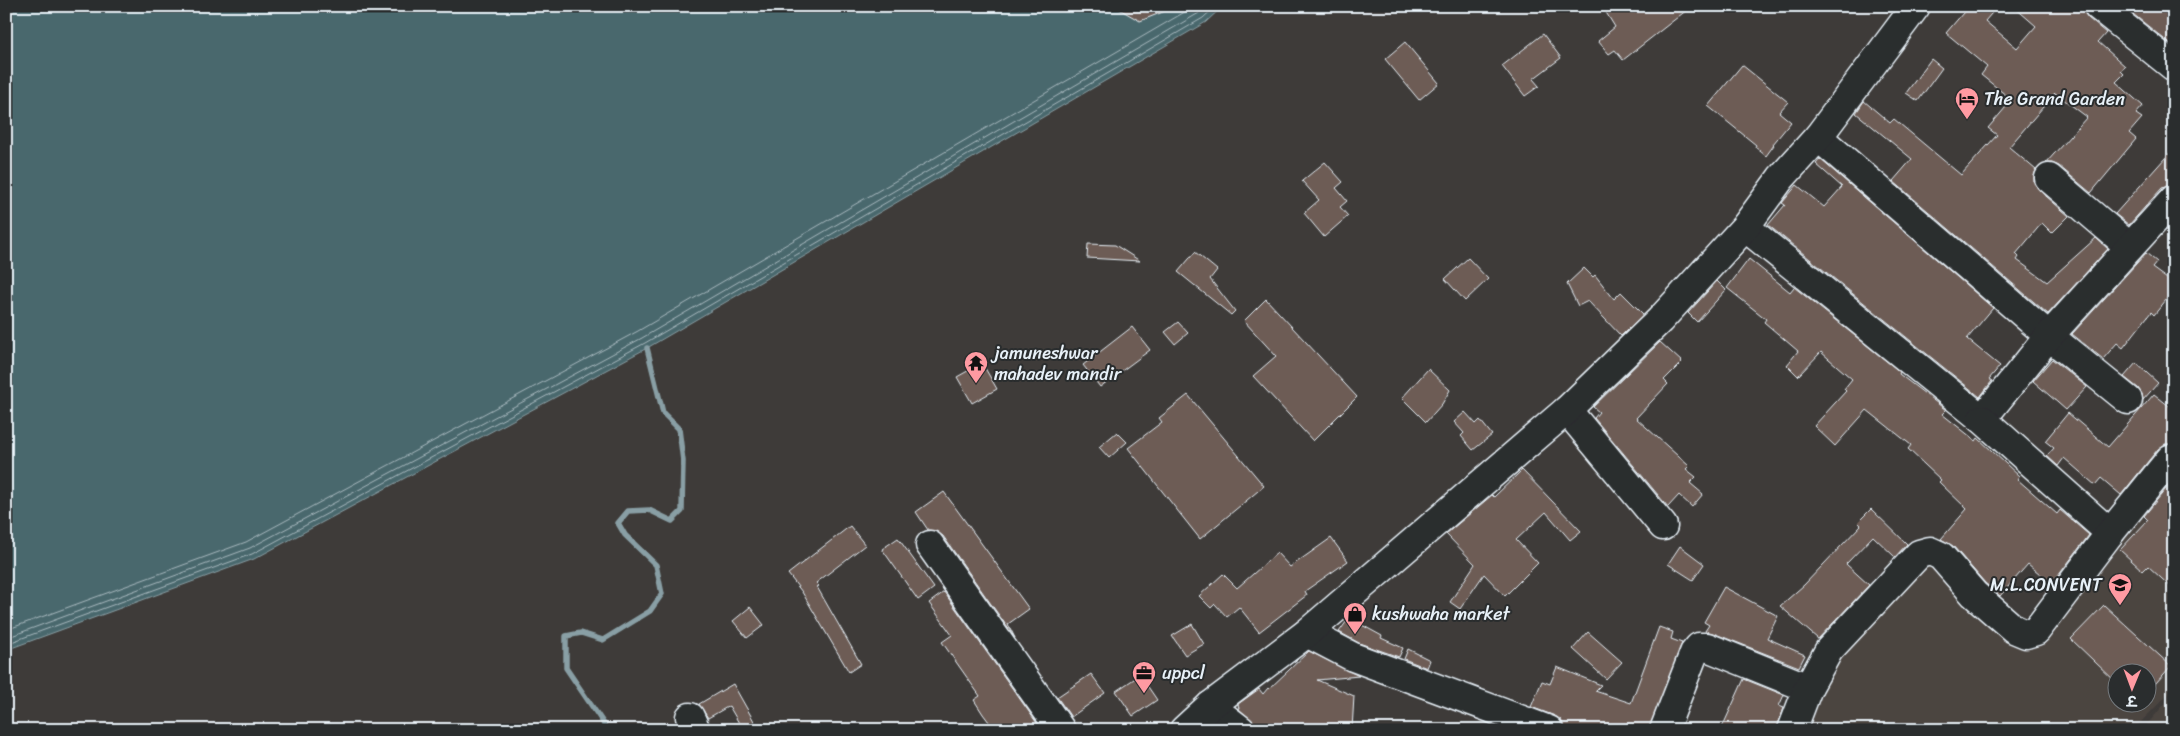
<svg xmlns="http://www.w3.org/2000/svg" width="2180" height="736" font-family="Sriracha,'Playpen Sans Deva',sans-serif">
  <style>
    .built { fill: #4c4541; fill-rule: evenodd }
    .water { fill: #4a686d; stroke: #899fa5 }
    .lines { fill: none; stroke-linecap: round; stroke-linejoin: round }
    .shore { stroke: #a9bac0; stroke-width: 1 }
    .stream { stroke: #899fa5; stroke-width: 5.5 }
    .building { fill: #6d5c54; stroke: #e8f1f8 }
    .minor-casing { stroke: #e8f1f8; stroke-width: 31 }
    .minor { stroke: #2a2d2e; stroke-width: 28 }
    .labels { text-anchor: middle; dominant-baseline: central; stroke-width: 4; stroke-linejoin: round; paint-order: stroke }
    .poi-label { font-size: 18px; fill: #e8f1f8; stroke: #2a2d2e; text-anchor: start }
  </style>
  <rect width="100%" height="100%" fill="#3e3b39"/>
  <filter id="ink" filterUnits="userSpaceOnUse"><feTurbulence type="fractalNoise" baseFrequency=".02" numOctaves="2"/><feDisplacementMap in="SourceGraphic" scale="10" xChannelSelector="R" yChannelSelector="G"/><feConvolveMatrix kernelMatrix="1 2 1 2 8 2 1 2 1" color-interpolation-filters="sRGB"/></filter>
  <g filter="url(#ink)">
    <g class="built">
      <path d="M 2141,516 L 2174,545 L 2174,688 L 2133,730 L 1806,730 L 1835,665 L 1929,564 L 2032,648 ZM 2118,674 L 2148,674 L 2148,704 L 2118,704 Z"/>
      <polygon points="2174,693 2174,730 2151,730 2145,727"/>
    </g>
    <polygon class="water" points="6,6 1223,6 1206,22 647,348 254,559 6,650"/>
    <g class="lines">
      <g class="shore">
        <polyline points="6,630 246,542 638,331 1195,6"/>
        <polyline points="6,638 250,548 642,338 1199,13 1206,6"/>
        <polyline points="6,644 252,554 645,343 1203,18 1216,6"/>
      </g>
      <polyline class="stream" points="604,730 604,724 566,668 566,636 581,633 603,640 650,611 662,594 656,565 625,535 618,523 628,511 649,510 672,521 682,511 683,461 679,429 663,413 647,348"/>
    </g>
    <g class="building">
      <polygon points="1114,6 1178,6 1140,21"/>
      <polygon points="1602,6 1692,6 1623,60 1615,50 1609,54 1598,41 1615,27"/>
      <polygon points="1969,6 1998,6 1985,21 2017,48 2036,26 2013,6 2083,6 2084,12 2088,18 2106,33 2098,42 2125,66 2121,71 2124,74 2116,82 2143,106 2136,114 2142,118 2129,133 2136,139 2091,193 2059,166 2052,163 2046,163 2087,117 2055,93 2009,147 2036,170 2034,176 2034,183 2039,190 2069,216 2052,233 2042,223 2016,254 2019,257 2017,260 2047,282 2096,238 2108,249 2048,314 1893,181 1912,159 1856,113 1864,101 1890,123 1894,119 1961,175 1997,135 1988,128 2012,100 1981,75 1987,67 1946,33"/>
      <polygon points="2123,6 2174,6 2174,47"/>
      <polygon points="1543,34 1561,58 1533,79 1539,86 1525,96 1502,66"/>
      <polygon points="1405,42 1439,83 1419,100 1385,59"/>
      <polygon points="1931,59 1942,68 1918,101 1906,93"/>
      <polygon points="1742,65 1788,102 1779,112 1791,122 1773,144 1774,145 1766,156 1755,147 1756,145 1708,106"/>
      <polygon points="2174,148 2174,184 2162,188 2129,225 2115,214"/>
      <polygon points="1820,159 1993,308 1967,339 2000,366 1989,379 1992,381 1980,397 1768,225 1785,205 1782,203 1797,185 1824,207 1842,187 1816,164"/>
      <polygon points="1325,162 1343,182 1336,188 1347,201 1340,207 1348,216 1324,237 1304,213 1319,200 1302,181"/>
      <polygon points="1088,244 1115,245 1140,261 1087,258"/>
      <polygon points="1195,252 1217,270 1210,279 1235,311 1231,315 1178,272"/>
      <polygon points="2146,253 2157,262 2152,268 2174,284 2174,290 2154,315 2151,312 2123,348 2117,343 2103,359 2072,334"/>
      <polygon points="1468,258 1488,279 1465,301 1445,279"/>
      <polygon points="1749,259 1790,292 1794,287 1900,372 1899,374 1946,410 1942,414 1976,441 1978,438 2019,476 2017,479 2057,514 2060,510 2089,535 2052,584 2028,564 2000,596 1985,583 1953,546 1941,539 1967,509 1939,482 1941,480 1908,449 1911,445 1867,410 1835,446 1814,426 1846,391 1844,389 1852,379 1821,352 1798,376 1787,365 1798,351 1764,322 1766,319 1727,288"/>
      <polygon points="1584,268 1593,277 1595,275 1614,299 1621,292 1643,314 1621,336 1588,301 1578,306 1567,284"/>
      <polygon points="1717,281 1726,290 1697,322 1688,313"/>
      <polygon points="1266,299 1357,397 1313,441 1253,376 1276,356 1244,321"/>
      <polygon points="1178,322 1188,333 1175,344 1165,332"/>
      <polygon points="1132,327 1150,350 1100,387 1083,365"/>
      <polygon points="1660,342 1682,362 1664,380 1668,384 1636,418 1689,466 1686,469 1696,477 1690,483 1703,494 1692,507 1679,495 1668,507 1594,418 1599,412 1593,407"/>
      <polygon points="2052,359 2087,387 2066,410 2033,381"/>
      <polygon points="982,363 997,389 972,403 957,377"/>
      <polygon points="2136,363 2158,383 2143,400 2142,394 2138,388 2124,377"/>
      <polygon points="1428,369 1450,390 1442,404 1426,422 1402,398"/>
      <polygon points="2154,394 2174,410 2174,444 2165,444 2158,449 2121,495 2101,478 2095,485 2064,458 2058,466 2047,456 2054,448 2045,441 2068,413 2108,447"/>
      <polygon points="1188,395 1264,486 1200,539 1128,448 1162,422 1159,418"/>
      <polygon points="1465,412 1476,424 1480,420 1492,435 1473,450 1461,436 1464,433 1454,422"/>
      <polygon points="1117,432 1127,442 1109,458 1099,447"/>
      <polygon points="1522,470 1581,531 1570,540 1546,512 1516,540 1538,563 1505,596 1484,574 1460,609 1450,602 1475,564 1446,534 1492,495 1494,497"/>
      <polygon points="2174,479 2174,590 2148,566 2143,571 2120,550 2148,520 2144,516"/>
      <polygon points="944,492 1029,609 1008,624 1015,638 943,536 936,531 928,530 916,512"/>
      <polygon points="1871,509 1907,544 1895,557 1873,536 1846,564 1869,585 1818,639 1780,606 1804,585 1861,525 1858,522"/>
      <polygon points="850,526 865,545 816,583 819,586 817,587 861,664 849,672 802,592 788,574"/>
      <polygon points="898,538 934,588 918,600 882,549"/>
      <polygon points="1331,538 1348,561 1305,591 1307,595 1259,632 1239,607 1227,617 1215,604 1211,608 1199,596 1223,574 1237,588 1277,553 1290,567"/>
      <polygon points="1680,546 1704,564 1693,580 1668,564"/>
      <polygon points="1724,587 1778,616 1767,638 1805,655 1799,667 1713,633 1705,631 1709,625 1704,622"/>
      <polygon points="944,592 1039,726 1033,730 995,730 983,714 974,700 980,696 942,642 952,635 929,603"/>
      <polygon points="2104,605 2171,666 2148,692 2148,674 2118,674 2118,684 2071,639"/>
      <polygon points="750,607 764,625 747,638 733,621"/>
      <polygon points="1349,618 1382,636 1381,638 1403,648 1399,657 1359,643 1339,632"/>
      <polygon points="1192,624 1204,644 1185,655 1172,636"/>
      <polygon points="1659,627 1673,632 1671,639 1682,643 1649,730 1570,730 1564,727 1561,720 1555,716 1531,707 1542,681 1550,684 1557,667 1601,685 1595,691 1631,703"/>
      <polygon points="1588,632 1622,662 1606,679 1573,649"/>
      <polygon points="1408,649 1430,660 1427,668 1404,659"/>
      <polygon points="1309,651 1359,676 1317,680 1354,696 1352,730 1256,730 1255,724 1239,709 1238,704 1259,689 1263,694 1268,688 1269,689"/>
      <polygon points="1091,674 1105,693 1071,717 1057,697"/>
      <polygon points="1140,675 1157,700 1133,716 1116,691"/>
      <polygon points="1744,679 1784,695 1779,706 1784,708 1776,730 1721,730"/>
      <polygon points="733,684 759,730 743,730 729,706 708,718 699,704"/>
    </g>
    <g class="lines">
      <g class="minor-casing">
        <g id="minor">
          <polyline points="2098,6 2174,67"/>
          <polyline points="1818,137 2049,336 2128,400"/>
          <polyline points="2049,178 2130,247"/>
          <polyline points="1745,227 1982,419 2049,336 2174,199"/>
          <polyline points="1567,410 1663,526"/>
          <polyline points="1982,419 2110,533"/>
          <polyline points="930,545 1061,730"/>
          <polyline points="1307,633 1353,657 1549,730"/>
          <polyline points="1210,706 1241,730"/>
          <polyline points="690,717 696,730"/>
          <polyline points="1184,730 1210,706 1307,633 1567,410 1660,320 1745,227 1781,178 1818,137 1916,6"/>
          <polyline points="1664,730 1694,653 1699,647 1707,647 1808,688"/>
          <polyline points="1792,730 1808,688 1829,650 1919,554 1930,551 1941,556 1974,594 2014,629 2026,634 2036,631 2110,533 2170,459"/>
        </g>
      </g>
      <use href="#minor" class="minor"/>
    </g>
  </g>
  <defs>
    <g id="hotel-pin" transform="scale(1.25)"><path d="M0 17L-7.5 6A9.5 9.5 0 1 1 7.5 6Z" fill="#ff9aa2" stroke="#2a2d2e"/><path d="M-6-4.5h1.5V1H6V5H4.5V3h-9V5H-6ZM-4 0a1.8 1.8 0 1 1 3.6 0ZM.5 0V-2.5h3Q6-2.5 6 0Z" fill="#111"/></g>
    <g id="temple-pin" transform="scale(1.25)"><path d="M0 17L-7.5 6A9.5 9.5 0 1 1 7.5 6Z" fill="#ff9aa2" stroke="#2a2d2e"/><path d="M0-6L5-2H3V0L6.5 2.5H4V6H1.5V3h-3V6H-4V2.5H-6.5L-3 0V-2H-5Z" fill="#111"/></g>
    <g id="school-pin" transform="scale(1.25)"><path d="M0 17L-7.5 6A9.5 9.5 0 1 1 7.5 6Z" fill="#ff9aa2" stroke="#2a2d2e"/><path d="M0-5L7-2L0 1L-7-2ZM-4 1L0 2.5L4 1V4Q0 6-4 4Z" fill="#111"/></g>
    <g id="shop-pin" transform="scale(1.25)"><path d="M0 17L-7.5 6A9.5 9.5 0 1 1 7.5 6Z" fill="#ff9aa2" stroke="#2a2d2e"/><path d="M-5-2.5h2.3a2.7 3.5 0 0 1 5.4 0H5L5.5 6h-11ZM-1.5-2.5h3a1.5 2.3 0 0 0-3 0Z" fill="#111"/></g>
    <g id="office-pin" transform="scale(1.25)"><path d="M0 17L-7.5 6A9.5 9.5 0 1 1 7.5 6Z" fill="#ff9aa2" stroke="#2a2d2e"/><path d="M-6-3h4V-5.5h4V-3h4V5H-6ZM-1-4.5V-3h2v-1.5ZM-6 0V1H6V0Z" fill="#111"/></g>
  </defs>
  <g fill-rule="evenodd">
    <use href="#hotel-pin" x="1967" y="99"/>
    <use href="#temple-pin" x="976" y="363"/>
    <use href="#school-pin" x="2120" y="585"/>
    <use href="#shop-pin" x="1355" y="614"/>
    <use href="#office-pin" x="1144" y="673"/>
  </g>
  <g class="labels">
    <g class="poi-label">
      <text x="1984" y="99">The Grand Garden</text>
      <text x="994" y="353">jamuneshwar<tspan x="994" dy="21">mahadev mandir</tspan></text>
      <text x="2102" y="585" text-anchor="end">M.L.CONVENT</text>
      <text x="1372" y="614">kushwaha market</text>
      <text x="1162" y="673">uppcl</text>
    </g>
  </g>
  <rect width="2180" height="736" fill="none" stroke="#2a2d2e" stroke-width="25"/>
  <rect x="12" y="12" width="2155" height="711" fill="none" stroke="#e8f1f8" stroke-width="2" filter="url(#ink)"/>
  <g transform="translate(2132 688) rotate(181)"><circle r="24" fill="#2a2d2e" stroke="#767b7f"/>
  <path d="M0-4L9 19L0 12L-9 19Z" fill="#ff9aa2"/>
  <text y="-8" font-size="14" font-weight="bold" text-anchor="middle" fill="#e8f1f8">उ</text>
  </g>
</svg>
